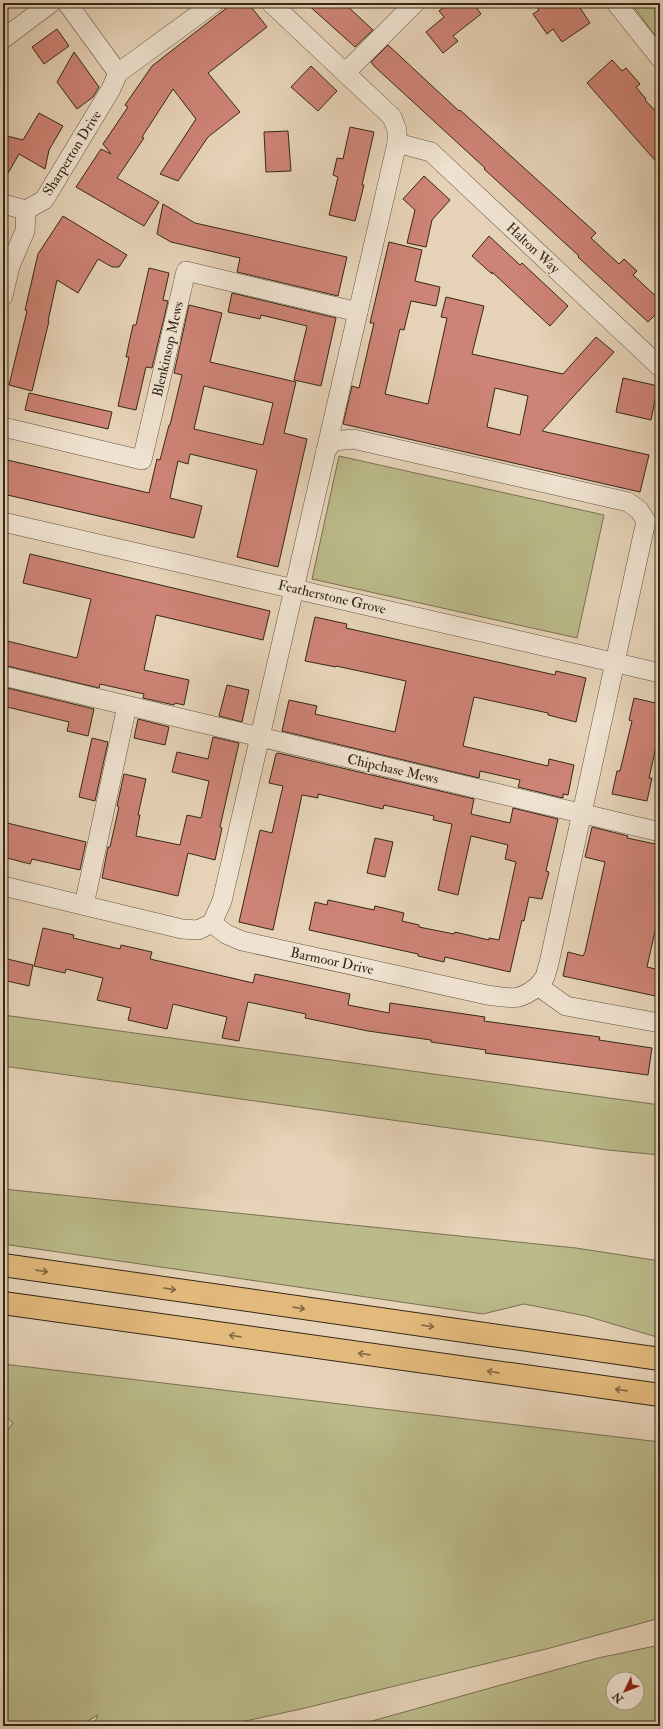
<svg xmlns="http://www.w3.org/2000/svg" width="663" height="1729" font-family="'IM FELL Double Pica',serif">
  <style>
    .green { fill: #bbba8a; stroke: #787151; fill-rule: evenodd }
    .building { fill: #cd8375; stroke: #352818; fill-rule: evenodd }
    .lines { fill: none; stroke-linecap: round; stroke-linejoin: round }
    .minor-casing { stroke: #615240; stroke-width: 20 }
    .trunk-casing { stroke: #352818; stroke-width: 24 }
    .minor { stroke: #efe2d0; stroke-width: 19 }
    .trunk { stroke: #e3b97c; stroke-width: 22 }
    .oneway { stroke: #836945 }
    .labels { text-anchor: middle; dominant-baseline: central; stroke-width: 3; stroke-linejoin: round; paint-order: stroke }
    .street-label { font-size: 14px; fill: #352818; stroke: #efe2d0 }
  </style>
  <rect width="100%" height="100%" fill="#e6d2b7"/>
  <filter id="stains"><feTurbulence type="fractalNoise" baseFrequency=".005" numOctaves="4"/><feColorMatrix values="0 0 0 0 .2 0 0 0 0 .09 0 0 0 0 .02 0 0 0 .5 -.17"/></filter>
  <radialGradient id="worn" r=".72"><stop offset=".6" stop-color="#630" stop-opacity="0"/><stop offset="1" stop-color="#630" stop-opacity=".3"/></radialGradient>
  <g class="green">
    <polygon points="631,3 660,3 660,42 659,41"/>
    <polygon points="339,456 604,515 577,638 312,579"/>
    <polygon points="3,1015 660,1105 660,1155 608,1150 3,1066"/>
    <polygon points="3,1189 576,1248 660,1261 660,1338 586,1316 524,1304 483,1314 3,1244"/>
    <polygon points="3,1364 660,1442 660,1618 550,1648 301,1709 222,1726 95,1726 94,1724 98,1715 79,1726 3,1726 3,1436 13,1423 6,1417 3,1416"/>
    <path d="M 660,1645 L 660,1726 L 354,1726 L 598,1658 ZM 613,1679 L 637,1679 L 637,1703 L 613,1703 Z"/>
  </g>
  <g class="building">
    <polygon points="233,3 248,3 267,27 208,73 240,112 208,137 178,181 160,174 196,119 173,89 142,137 144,138 117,178 159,202 144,226 76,187 101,149 111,154 103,144 128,107 125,105 152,66"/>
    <polygon points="306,3 344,3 373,30 355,47"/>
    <polygon points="449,3 473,3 481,14 453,36 458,41 443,53 426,32 444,17 439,11"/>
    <polygon points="534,3 577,3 590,23 562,42 553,29 547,34 533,14 539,10"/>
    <polygon points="57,29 69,46 44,64 32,47"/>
    <polygon points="388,45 459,111 460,110 596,233 591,238 619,264 624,259 637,271 633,275 660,300 660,310 648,322 578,257 579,256 484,169 485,168 374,66 371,62"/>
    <polygon points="74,52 99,87 93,97 77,109 57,82"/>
    <polygon points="612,60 622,71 626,68 640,84 636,87 646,99 645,100 660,116 660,166 587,83"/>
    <polygon points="311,66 337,91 318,111 291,87"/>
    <polygon points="39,113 63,126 49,150 45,169 19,154 3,182 3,135 23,140"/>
    <polygon points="350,127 374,132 362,185 364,185 355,221 329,215 338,177 333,175 337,158 343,159"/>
    <polygon points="288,131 291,171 266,172 264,132"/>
    <polygon points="424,176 450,200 432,220 426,247 407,243 415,210 403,199"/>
    <polygon points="163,204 195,223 347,257 338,296 237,272 240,258 171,242 157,234"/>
    <polygon points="63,216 127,255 119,267 112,267 98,259 78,293 57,280 48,321 49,321 32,391 9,385 27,311 25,310 38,254"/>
    <polygon points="489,236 520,265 522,263 568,306 550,326 492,272 492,274 472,256"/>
    <path d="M 389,242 L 422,250 L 415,281 L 440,287 L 436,306 L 411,301 L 404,330 L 400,329 L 385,394 L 428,404 L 447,318 L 441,317 L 446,297 L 484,306 L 472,354 L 563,374 L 596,337 L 614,352 L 542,431 L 649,455 L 640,492 L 343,424 L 352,386 L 359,388 L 374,323 L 370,323 ZM 495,388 L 528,396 L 520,435 L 487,427 Z"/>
    <polygon points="149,268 169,273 163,300 168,301 152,368 146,367 136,410 118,406 129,357 126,357 133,325 136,325"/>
    <polygon points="232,293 336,318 321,386 294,380 307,326 261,315 260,319 228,312"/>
    <path d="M 189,305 L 222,313 L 210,362 L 296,382 L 284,433 L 307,439 L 278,567 L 237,557 L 257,470 L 190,454 L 188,464 L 178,461 L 170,498 L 202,506 L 194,538 L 3,494 L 3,459 L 149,493 L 157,459 L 160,460 L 169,425 L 170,425 L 182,375 L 174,373 ZM 204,386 L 273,403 L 263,445 L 194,429 Z"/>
    <polygon points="623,378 658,386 651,420 616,412"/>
    <polygon points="29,393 112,412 108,429 25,410"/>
    <polygon points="30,554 270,611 263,640 156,615 144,670 189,680 184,705 175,703 174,705 143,698 144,694 100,684 99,688 3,665 3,640 77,658 91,599 23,583"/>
    <polygon points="315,617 347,624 346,628 555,675 556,671 586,678 576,722 548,715 548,713 474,697 463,746 548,766 549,759 574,765 568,795 563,794 563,798 518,787 520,780 480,771 479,778 282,731 289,700 317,706 315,714 395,732 406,681 336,666 336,667 305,661"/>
    <polygon points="227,685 249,690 242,722 219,716"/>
    <polygon points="3,687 94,709 88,736 67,731 69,722 3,706"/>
    <polygon points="634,698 660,704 660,729 649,778 652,778 647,801 612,794 617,771 620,771 632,721 629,720"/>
    <polygon points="138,719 169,727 165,745 134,738"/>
    <polygon points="213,737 239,743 220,827 222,828 215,860 188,853 178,896 102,878 108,847 110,847 119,807 117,806 124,774 146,779 138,815 140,815 136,836 180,845 187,815 201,818 209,781 172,772 177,752 208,759"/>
    <polygon points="92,738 108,742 95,801 79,797"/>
    <polygon points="278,753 474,799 471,814 510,823 513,808 558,819 546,871 549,872 542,899 529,897 524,921 522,920 510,972 445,957 444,962 418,956 418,954 309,930 315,902 327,905 328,900 374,910 375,906 404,913 402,921 419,925 419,927 454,934 455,932 489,940 489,938 499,940 516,862 505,859 508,845 471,836 458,895 438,890 452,824 433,820 434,816 384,805 383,809 318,794 318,798 302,795 273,930 239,922 260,830 272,833 283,786 269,783 276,754"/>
    <polygon points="3,822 86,842 80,870 32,859 30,864 3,857"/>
    <polygon points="592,827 628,836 627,838 660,845 660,909 647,967 660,970 660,997 563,976 568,952 583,956 585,952 605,862 585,857"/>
    <polygon points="375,838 393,842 385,877 367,873"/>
    <polygon points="43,928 74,935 73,938 120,949 121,945 152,952 150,959 253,983 255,974 350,994 348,1005 389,1013 390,1003 485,1017 484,1021 600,1037 599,1040 652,1048 648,1075 485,1053 486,1050 431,1042 431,1040 368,1031 305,1018 306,1014 248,1002 239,1041 222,1038 227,1017 173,1004 167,1029 128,1020 131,1008 97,1000 103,978 66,969 65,973 34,966"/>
    <polygon points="3,958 33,965 29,986 3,980"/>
  </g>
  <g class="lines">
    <g class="minor-casing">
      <g id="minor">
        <polyline points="67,3 118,73 214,3"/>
        <polyline points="616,3 660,58"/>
        <polyline points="3,39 51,3"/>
        <polyline points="345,73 415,3"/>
        <polyline points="397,143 431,152 660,367"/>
        <polyline points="3,204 26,210"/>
        <polyline points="26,210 44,200 111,89 118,73"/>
        <polyline points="3,296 10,266 25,231 26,210"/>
        <polyline points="3,427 142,460 186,271 358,312"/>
        <polyline points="326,450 334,441 353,439 628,502 639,510 646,521 549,963 545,977 538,986"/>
        <polyline points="3,522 660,673"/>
        <polyline points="3,676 660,832"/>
        <polyline points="3,886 182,929 198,930 212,923"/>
        <polyline points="84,905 127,706"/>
        <polyline points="212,923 222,901 397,143 397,130 392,117 271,3"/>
        <path d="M 212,923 L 226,934 L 242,941 L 487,995 C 510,998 519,1002 538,986 L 566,1006 L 660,1023"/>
      </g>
    </g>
    <g class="trunk-casing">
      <g id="trunk">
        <polyline points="3,1265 660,1359"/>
        <polyline points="3,1303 660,1395"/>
      </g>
    </g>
    <use href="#minor" class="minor"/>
    <use href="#trunk" class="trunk"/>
  </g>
  <defs><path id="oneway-shaft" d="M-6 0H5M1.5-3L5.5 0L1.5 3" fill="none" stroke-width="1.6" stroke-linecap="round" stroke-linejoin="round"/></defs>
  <g class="oneway">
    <use href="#oneway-shaft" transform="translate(42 1271) rotate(8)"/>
    <use href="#oneway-shaft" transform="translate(170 1289) rotate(8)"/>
    <use href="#oneway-shaft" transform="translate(299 1308) rotate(8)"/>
    <use href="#oneway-shaft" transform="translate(428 1326) rotate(8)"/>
    <use href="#oneway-shaft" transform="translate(235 1336) rotate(-172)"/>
    <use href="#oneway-shaft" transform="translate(364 1354) rotate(-172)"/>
    <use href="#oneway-shaft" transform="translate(493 1372) rotate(-172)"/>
    <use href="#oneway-shaft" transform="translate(621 1390) rotate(-172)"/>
  </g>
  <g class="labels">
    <g class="street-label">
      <text transform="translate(72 153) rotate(-58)">Sharperton Drive</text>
      <text transform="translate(533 248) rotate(43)">Halton Way</text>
      <text transform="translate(168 349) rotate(-77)">Blenkinsop Mews</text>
      <text transform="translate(332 597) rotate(13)">Featherstone Grove</text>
      <text transform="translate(393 769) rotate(13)">Chipchase Mews</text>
      <text transform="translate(332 961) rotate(12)">Barmoor Drive</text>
    </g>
  </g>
  <rect width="663" height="1729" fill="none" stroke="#e6d2b7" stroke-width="16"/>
  <rect x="4" y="4" width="655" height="1721" fill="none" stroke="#352818" stroke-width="2"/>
  <rect x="8" y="8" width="647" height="1713" fill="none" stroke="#352818"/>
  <g transform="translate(625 1691) rotate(227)"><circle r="19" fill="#efe2d0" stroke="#a59886"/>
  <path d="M0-3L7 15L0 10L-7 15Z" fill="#8f2418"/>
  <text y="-6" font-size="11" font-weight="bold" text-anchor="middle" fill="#352818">N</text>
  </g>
  <rect width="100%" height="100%" filter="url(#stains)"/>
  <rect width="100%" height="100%" fill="url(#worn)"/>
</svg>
